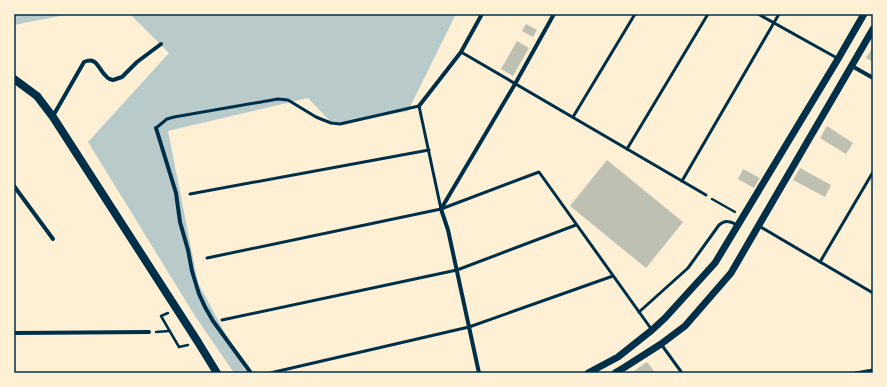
<svg xmlns="http://www.w3.org/2000/svg" width="887" height="387" font-family="'Alegreya Sans',sans-serif">
  <style>
    .green { fill: #b9caca }
    .building { fill: #bec0b2 }
    .lines { fill: none; stroke-linecap: round; stroke-linejoin: round }
    .path { stroke: #003049; stroke-width: 2.5 }
    .service { stroke: #003049; stroke-width: 3 }
    .minor { stroke: #003049; stroke-width: 4 }
    .tertiary { stroke: #003049; stroke-width: 7 }
    .secondary { stroke: #003049; stroke-width: 8 }
    .neatline { fill: none; stroke: #003049; stroke-width: 1.5 }
  </style>
  <rect width="100%" height="100%" fill="#fdf0d5"/>
  <g class="green">
    <polygon points="14,14 70,14 14,25"/>
    <polygon points="130,14 456,14 408,111 333,124 308,98 168,131 198,283 245,370 254,373 234,373 195,316 88,142 169,53"/>
  </g>
  <g class="building">
    <polygon points="526,24 537,30 533,37 522,31"/>
    <polygon points="517,41 529,48 513,76 501,69"/>
    <polygon points="873,47 873,62 866,58"/>
    <polygon points="827,126 853,143 846,154 820,138"/>
    <polygon points="607,160 683,222 646,268 570,206"/>
    <polygon points="800,168 831,185 825,197 793,180"/>
    <polygon points="743,169 760,178 754,188 738,179"/>
    <polygon points="647,362 654,371 651,373 631,373"/>
  </g>
  <g class="lines">
    <g class="path">
      <polyline points="712,199 735,212"/>
      <polyline points="168,313 161,316 179,347 188,345"/>
      <polyline points="156,332 169,331"/>
    </g>
    <g class="service">
      <polyline points="758,14 837,58"/>
      <polyline points="461,52 706,195"/>
      <polyline points="573,117 635,14"/>
      <polyline points="156,128 167,119 174,117 278,99 288,100 316,117 331,123 340,124 419,106 441,209"/>
      <polyline points="627,149 708,14"/>
      <polyline points="682,181 779,14"/>
      <polyline points="190,194 429,150"/>
      <polyline points="759,226 873,293"/>
      <polyline points="207,258 441,209 539,172 652,330"/>
      <polyline points="820,262 873,172"/>
      <path d="M 639,312 L 688,268 L 719,225 C 726,219 730,222 738,225"/>
      <polyline points="222,320 457,270 576,225"/>
      <polyline points="661,344 682,373"/>
      <polyline points="270,373 469,327 613,276"/>
      <polyline points="855,373 873,370"/>
    </g>
    <g class="minor">
      <polyline points="852,66 873,78"/>
      <polyline points="419,106 461,52 482,14"/>
      <path d="M 53,116 L 84,62 C 98,56 98,70 107,77 C 107,78 112,80 113,80 L 122,77 L 137,62 L 161,44"/>
      <polyline points="156,128 176,193 180,222 188,250 192,271 199,294 205,307 213,321 251,373"/>
      <polyline points="14,186 53,239"/>
      <polyline points="14,333 149,332"/>
      <polyline points="479,373 448,230 441,209 515,84 554,14"/>
    </g>
    <g class="tertiary">
      <polyline points="588,373 618,357 652,330 665,318 715,263 838,59 864,14"/>
      <polyline points="615,373 625,367 661,344 685,326 731,273 873,29"/>
    </g>
    <polyline class="secondary" points="14,79 37,96 53,117 198,342 217,373"/>
  </g>
  <rect width="887" height="387" fill="none" stroke="#fdf0d5" stroke-width="30"/>
  <rect x="15" y="15" width="857" height="357" class="neatline"/>
</svg>
